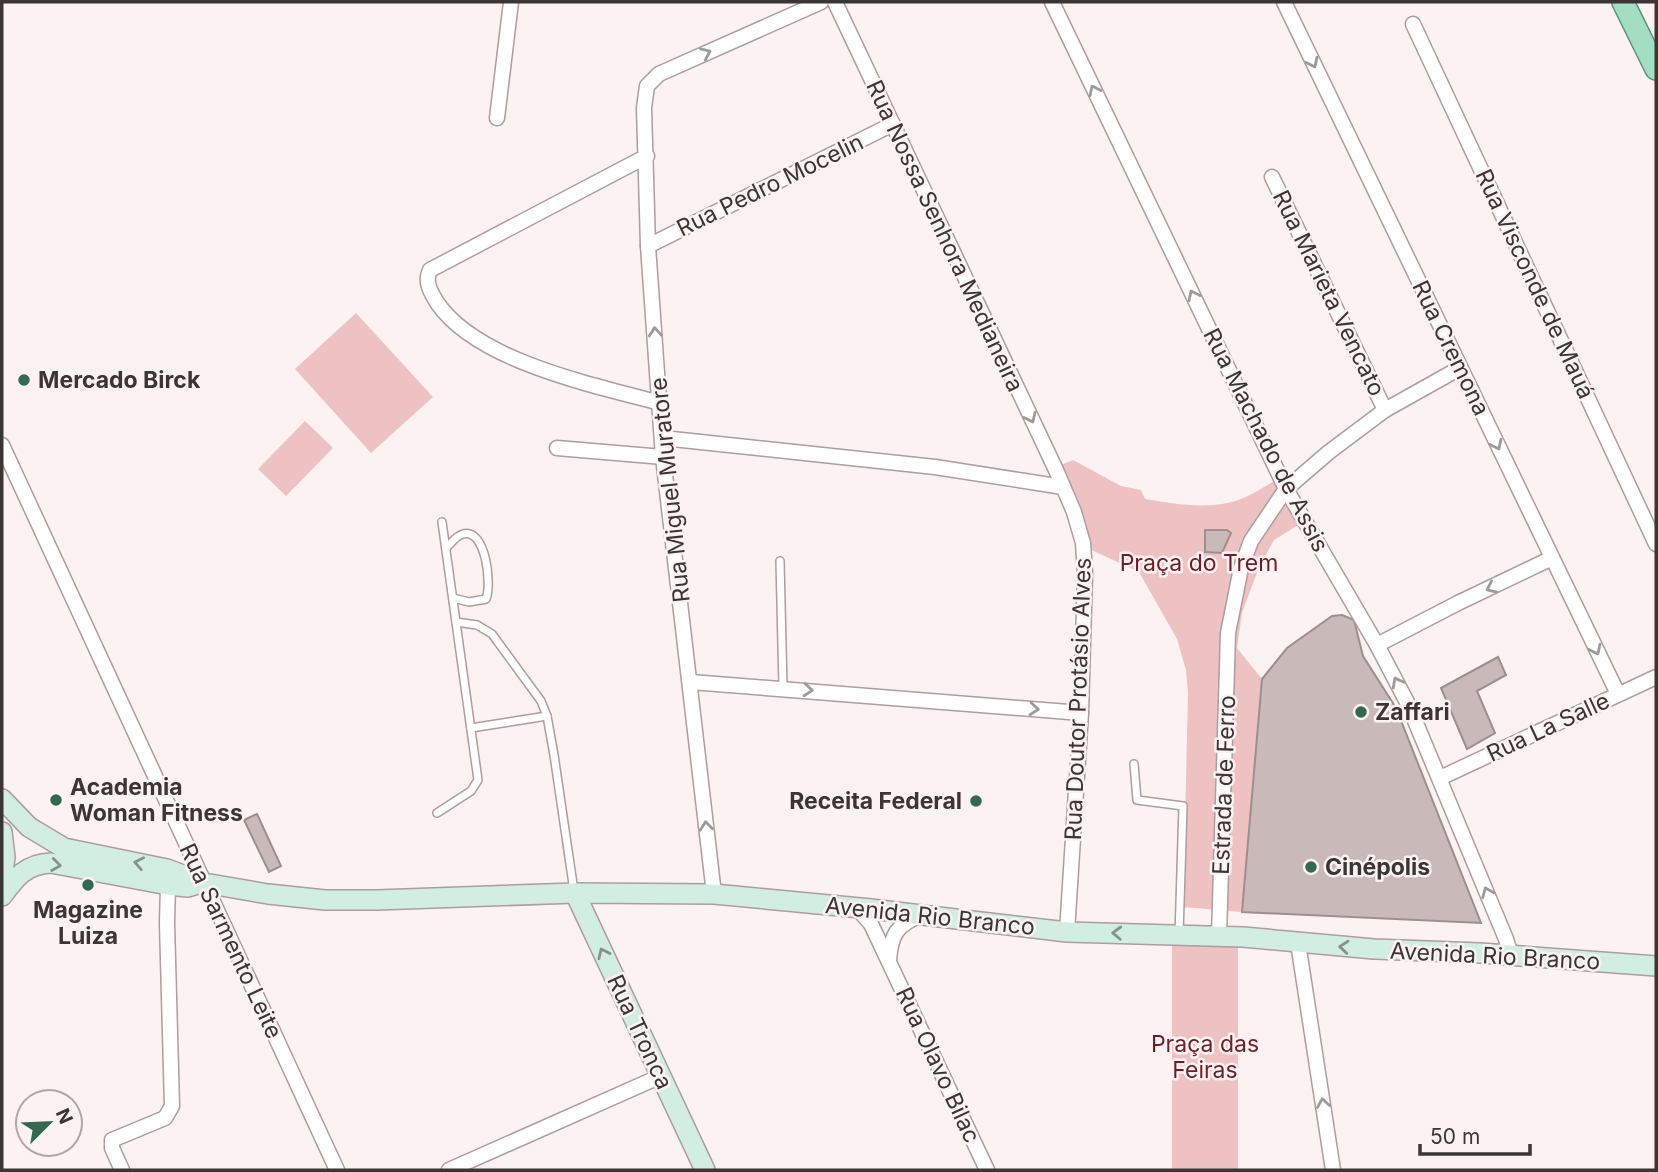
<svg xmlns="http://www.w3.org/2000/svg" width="1658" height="1172" font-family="Inter,sans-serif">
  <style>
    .green { fill: #eec2c3 }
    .building { fill: #c9b9b9; stroke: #9e8e8e; stroke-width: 2 }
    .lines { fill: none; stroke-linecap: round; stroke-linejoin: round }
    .lane-casing { stroke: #ad9d9d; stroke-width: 10 }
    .street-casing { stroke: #ad9d9d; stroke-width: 17 }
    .secondary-casing { stroke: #ad9d9d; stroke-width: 22 }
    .primary-casing { stroke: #599377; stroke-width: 24 }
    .lane { stroke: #fff; stroke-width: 7 }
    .street { stroke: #fff; stroke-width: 14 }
    .secondary { stroke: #d2eee1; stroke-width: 19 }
    .primary { stroke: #a5ddc2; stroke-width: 21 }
    .oneway { stroke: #9d9a9a }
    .oneway2 { stroke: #86928b }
    .poi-dot { fill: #33694f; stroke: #fdf2f2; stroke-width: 2.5 }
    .labels { text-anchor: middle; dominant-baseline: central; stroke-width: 5; stroke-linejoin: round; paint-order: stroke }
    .street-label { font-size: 23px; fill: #3b3535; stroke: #fdf2f2 }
    .poi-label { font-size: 23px; font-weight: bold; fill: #3b3535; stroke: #fdf2f2; text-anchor: start }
    .park-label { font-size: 23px; fill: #6e1e28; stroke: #fdf2f2 }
  </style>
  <rect width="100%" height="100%" fill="#fdf2f2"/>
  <g class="green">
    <polygon points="356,313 433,397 371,453 295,369"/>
    <polygon points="305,421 333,448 286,496 258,469"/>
    <path d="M 1073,460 L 1121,486 L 1141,490 L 1145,499 C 1175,504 1214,511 1243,498 C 1255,493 1266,486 1277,479 L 1303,522 L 1274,540 L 1259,567 L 1242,613 L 1237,648 L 1262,679 L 1242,912 L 1183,907 L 1188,693 L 1186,670 L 1177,639 L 1139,572 L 1087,548 L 1056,467 Z"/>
    <polygon points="1172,942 1238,945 1238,1170 1172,1170"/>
  </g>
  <g class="building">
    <polygon points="1205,530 1227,530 1231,533 1222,553 1205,552"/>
    <polygon points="1342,615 1354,620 1363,656 1396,708 1481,923 1242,912 1262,679 1287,648 1332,616"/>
    <polygon points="1498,657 1506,675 1477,691 1495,733 1467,749 1441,688"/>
    <polygon points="257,814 281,866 269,872 244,820"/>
  </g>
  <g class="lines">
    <g class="lane-casing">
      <g id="lane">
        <path d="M 446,548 C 451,543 456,536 463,534 C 486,528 492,584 486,599 L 469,602 L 453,598"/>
        <polyline points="780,561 783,688"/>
        <polyline points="456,622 477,625 492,634 541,701 547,716 554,755 574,891"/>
        <polyline points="471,728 547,716"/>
        <polyline points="1134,764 1137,800 1183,806 1179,935"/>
        <polyline points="437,813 471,791 478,780 442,522"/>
      </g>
    </g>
    <g class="street-casing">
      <g id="street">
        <polyline points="835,2 1056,470 1074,512 1083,543 1085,573 1081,713 1067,932"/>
        <polyline points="1052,2 1286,489 1377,645 1408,704 1506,939 1511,955"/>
        <polyline points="1284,2 1618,694"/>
        <polyline points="1413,24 1656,544"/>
        <polyline points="497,118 511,2"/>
        <path d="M 647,156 L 430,270 C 424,282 431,293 438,304 C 479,362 594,385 660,403"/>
        <polyline points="1272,177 1385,410"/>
        <polyline points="648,246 893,124"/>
        <polyline points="663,438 935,467 1063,487"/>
        <polyline points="2,445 337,1170"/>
        <polyline points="557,448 663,457"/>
        <polyline points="1377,645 1458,603 1552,558"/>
        <polyline points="691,682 1081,713"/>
        <polyline points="1440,778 1656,677"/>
        <polyline points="714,894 663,457 648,246 644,108 647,86 659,74 821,2"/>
        <polyline points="856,907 871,924 987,1170"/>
        <polyline points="1219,936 1228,633 1241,568 1251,541 1286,489 1329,452 1385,410 1460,368"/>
        <polyline points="1298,943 1333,1170"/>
        <path d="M 889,960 C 891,934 897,925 921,915"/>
        <polyline points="122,1170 112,1148 112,1140 165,1118 172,1106 167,923 168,885"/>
        <polyline points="449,1170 661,1076"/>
      </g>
    </g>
    <g class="secondary-casing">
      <g id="secondary">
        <polyline points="2,799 29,827 64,848 167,869 204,883 268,894 325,900 377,900 575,893 714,894 871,909 1067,932 1243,937 1374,949 1480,953 1656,966"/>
        <polyline points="2,832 5,857 2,879"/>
        <polyline points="575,893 705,1170"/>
        <path d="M 2,896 C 16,877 26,864 51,863 L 168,885 L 188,887 L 198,884"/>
      </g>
    </g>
    <g class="primary-casing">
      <polyline id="primary" points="1623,2 1656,69"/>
    </g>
    <use href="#lane" class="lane"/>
    <use href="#street" class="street"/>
    <use href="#secondary" class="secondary"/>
    <use href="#primary" class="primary"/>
  </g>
  <defs><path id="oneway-chevron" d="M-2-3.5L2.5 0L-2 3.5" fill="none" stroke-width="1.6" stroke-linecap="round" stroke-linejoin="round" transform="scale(1.75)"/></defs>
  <g class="oneway">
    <use href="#oneway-chevron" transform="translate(706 53) rotate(-24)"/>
    <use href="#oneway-chevron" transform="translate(1313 63) rotate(64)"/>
    <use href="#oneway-chevron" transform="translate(1094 90) rotate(-116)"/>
    <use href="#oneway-chevron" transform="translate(1193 295) rotate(-116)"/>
    <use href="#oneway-chevron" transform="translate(655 332) rotate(-94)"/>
    <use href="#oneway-chevron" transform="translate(1031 418) rotate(65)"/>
    <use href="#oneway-chevron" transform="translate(1497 445) rotate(64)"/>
    <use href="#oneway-chevron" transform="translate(1491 588) rotate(155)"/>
    <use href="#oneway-chevron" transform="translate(1596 650) rotate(64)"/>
    <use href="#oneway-chevron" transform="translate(1397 682) rotate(-118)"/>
    <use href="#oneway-chevron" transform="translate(808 690) rotate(5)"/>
    <use href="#oneway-chevron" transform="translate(1034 709) rotate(5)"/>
    <use href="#oneway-chevron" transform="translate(706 826) rotate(-96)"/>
    <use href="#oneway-chevron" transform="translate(1487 892) rotate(-113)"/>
    <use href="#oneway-chevron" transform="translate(1323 1103) rotate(-99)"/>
  </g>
  <g class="oneway2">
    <use href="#oneway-chevron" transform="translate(139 863) rotate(-169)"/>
    <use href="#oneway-chevron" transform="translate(56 865) rotate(8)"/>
    <use href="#oneway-chevron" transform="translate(1117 933) rotate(-178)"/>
    <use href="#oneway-chevron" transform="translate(1344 947) rotate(-175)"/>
    <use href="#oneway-chevron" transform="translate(603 953) rotate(-115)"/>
  </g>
  <g class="poi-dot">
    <circle cx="24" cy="380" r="7"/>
    <circle cx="1361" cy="712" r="7"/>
    <circle cx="56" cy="800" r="7"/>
    <circle cx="976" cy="801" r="7"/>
    <circle cx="1311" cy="867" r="7"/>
    <circle cx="88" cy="885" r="7"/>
  </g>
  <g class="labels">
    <g class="street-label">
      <text transform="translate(770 185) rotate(-26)">Rua Pedro Mocelin</text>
      <text transform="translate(945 236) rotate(65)">Rua Nossa Senhora Medianeira</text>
      <text transform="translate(1535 284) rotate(65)">Rua Visconde de Mauá</text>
      <text transform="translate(1329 293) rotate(64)">Rua Marieta Vencato</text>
      <text transform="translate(1451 348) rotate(64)">Rua Cremona</text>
      <text transform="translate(1266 440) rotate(63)">Rua Machado de Assis</text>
      <text transform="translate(670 490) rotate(-96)">Rua Miguel Muratore</text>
      <text transform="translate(1078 699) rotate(-88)">Rua Doutor Protásio Alves</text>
      <text transform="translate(1548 727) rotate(-25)">Rua La Salle</text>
      <text transform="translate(1224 785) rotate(-88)">Estrada de Ferro</text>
      <text transform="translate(930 916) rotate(6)">Avenida Rio Branco</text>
      <text transform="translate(231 941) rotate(65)">Rua Sarmento Leite</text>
      <text transform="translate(1495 956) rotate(3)">Avenida Rio Branco</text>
      <text transform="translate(640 1032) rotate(65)">Rua Tronca</text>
      <text transform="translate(938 1065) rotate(65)">Rua Olavo Bilac</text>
    </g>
    <g class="poi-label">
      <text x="38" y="380">Mercado Birck</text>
      <text x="1375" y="712">Zaffari</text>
      <text x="70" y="787">Academia<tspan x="70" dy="26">Woman Fitness</tspan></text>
      <text x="962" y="801" text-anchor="end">Receita Federal</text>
      <text x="1325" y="867">Cinépolis</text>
      <text x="88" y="910" text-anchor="middle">Magazine<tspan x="88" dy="26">Luiza</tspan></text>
    </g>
    <g class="park-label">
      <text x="1199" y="563">Praça do Trem</text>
      <text x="1205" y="1044">Praça das<tspan x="1205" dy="26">Feiras</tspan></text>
    </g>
  </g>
  <rect width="1658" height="1172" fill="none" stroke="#3b3535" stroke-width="7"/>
  <g transform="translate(49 1123) rotate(66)"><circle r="33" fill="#fdf2f2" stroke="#afa6a6" stroke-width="2"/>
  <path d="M0-5L12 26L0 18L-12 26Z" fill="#33694f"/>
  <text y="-10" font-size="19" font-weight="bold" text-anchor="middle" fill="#3b3535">N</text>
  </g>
  <path d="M1420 1144v10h110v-10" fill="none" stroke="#3b3535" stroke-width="3.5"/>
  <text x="1430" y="1144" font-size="21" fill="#3b3535" stroke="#fdf2f2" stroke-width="5" paint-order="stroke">50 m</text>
</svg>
